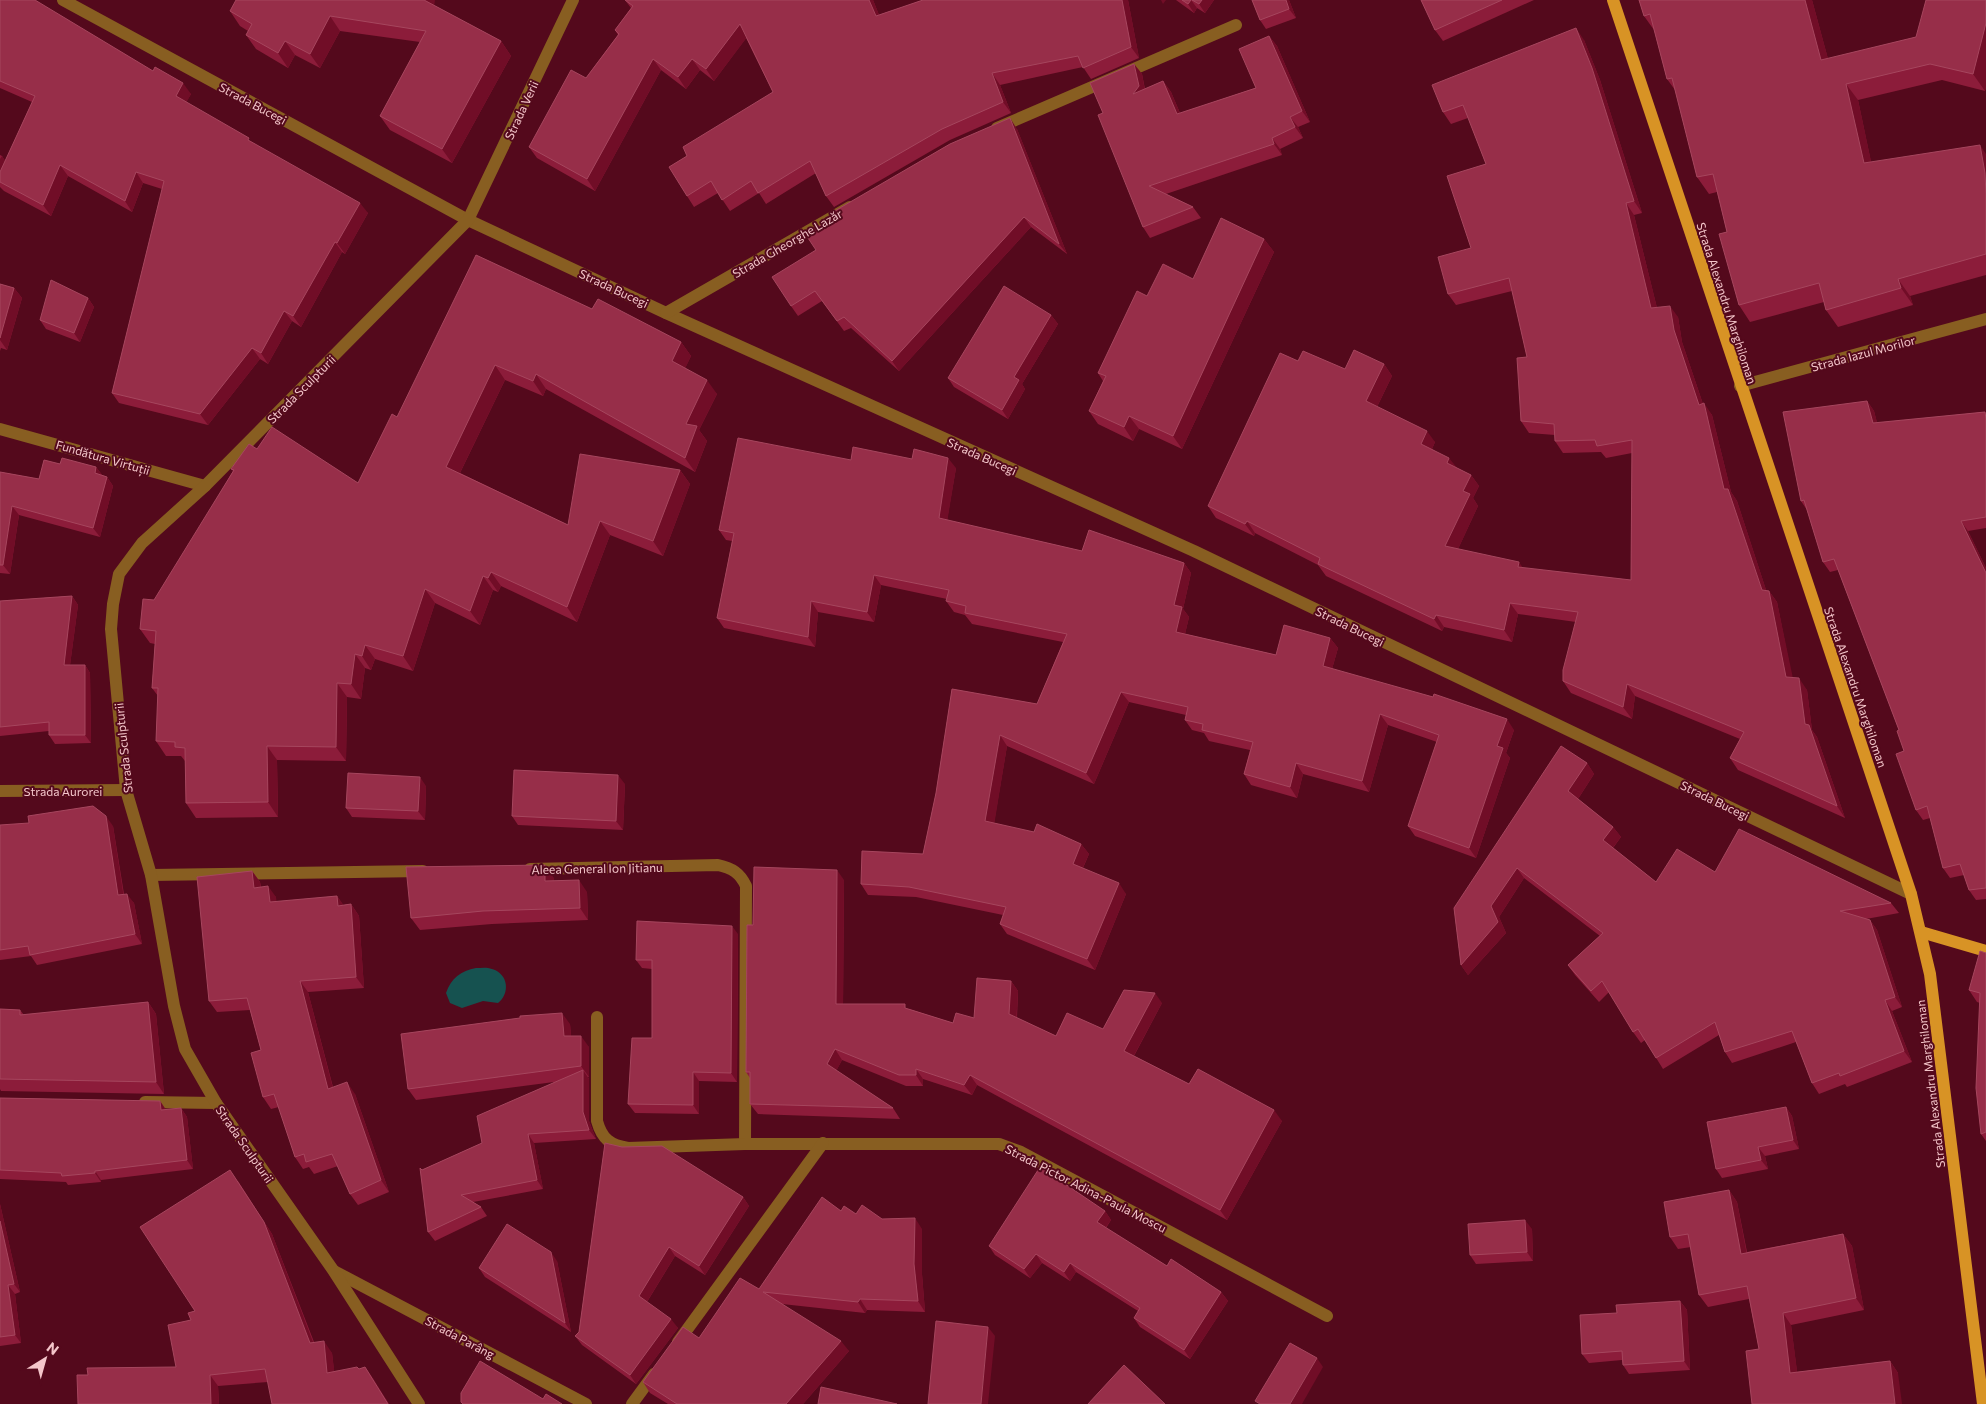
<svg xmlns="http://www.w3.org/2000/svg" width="1986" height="1404" font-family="Commissioner,sans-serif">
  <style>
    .water { fill: #165250 }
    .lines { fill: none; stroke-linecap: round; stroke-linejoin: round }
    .minor { stroke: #885e21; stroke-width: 12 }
    .major { stroke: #d89325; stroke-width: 12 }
    .wall { fill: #8c1c3a }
    .shaded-wall { fill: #710d27 }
    .building { fill: #972e49; stroke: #a6465e }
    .labels { text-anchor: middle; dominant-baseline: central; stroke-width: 4; stroke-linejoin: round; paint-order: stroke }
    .street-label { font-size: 12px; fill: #f4c6ca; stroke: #54091c }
  </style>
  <rect width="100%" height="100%" fill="#54091c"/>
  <path class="water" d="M 476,968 C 481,968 487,967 492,969 C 509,974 510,994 498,1003 L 483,1001 L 462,1008 L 450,1003 L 446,993 C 451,978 461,971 476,968 Z"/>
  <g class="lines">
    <g class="minor">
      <polyline points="63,0 468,220 666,313 1194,551 1911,894"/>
      <polyline points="997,128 1236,25"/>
      <polyline points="666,313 850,207"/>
      <polyline points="1740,386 1986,319"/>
      <polyline points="0,429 205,486"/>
      <polyline points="0,791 126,790"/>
      <path d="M 530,869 L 718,865 C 732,868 740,873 746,886 L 745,1144"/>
      <polyline points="151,875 423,871"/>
      <path d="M 597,1017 L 597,1121 C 602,1139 610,1145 628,1148 L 745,1144 L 999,1144 L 1021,1152 L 1327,1316"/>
      <polyline points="145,1102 216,1103"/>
      <polyline points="334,1271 586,1404"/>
      <polyline points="678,1342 823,1143"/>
      <polyline points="419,1404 333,1270 216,1103 185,1049 174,1006 151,875 126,790 111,629 113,604 119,574 142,543 205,486 468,220 573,0"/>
      <polyline points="632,1404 654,1374"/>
    </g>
    <g class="major">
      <polyline points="1613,0 1911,894 1930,974 1983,1404"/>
      <polyline points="1921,932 1986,951"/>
    </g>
  </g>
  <g class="wall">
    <polygon points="0,0 191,94 186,102 368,213 345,254 342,252 301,327 292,321 268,364 260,359 208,425 119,403 112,393 162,189 143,183 132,212 68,176 51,216 4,191 0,187 0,188 0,155 2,156 5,161 32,102 0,88"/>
    <polygon points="625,0 873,0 879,15 923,0 1128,0 1139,58 1091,79 1083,67 1000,85 1011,113 950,140 834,207 826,196 816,173 766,204 759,193 730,211 718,193 694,207 687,196 687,156 773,92 746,38 714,81 700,70 686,89 661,70 595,191 537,158 529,147 586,78 618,35 615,30 631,8"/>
    <polygon points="1176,0 1214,0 1205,13 1197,8 1194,13"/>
    <polygon points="1252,0 1289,0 1296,18 1266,29 1260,20"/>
    <polygon points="1421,0 1534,0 1443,41 1435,30"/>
    <polygon points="1639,0 1812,0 1828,59 1916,37 1986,0 1986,86 1985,91 1942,80 1858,100 1871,162 1986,154 1986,275 1910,296 1913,305 1838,327 1826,310 1824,302 1750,322 1739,305 1727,232 1717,192 1709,194 1697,177 1675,90 1667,79 1654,30 1644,16"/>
    <polygon points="435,6 501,41 511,56 452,163 390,130 380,116 420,42 340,31 320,68 295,55 288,68 256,49 246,35 248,31 240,26 230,11"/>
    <polygon points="1269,36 1277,46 1310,122 1298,127 1303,138 1280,149 1282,155 1166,194 1193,207 1201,218 1150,238 1143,227 1103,113 1134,64 1142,74 1145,89 1163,81 1171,92 1180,113 1256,88"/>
    <polygon points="1584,40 1600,80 1642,213 1634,215 1657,308 1678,317 1682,342 1703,404 1712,415 1731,492 1737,501 1766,590 1769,591 1777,602 1792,678 1807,690 1812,730 1817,737 1845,818 1738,770 1730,758 1740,739 1635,696 1632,719 1571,693 1563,681 1576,622 1518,614 1512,642 1444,627 1442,631 1326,576 1318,565 1255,533 1254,536 1216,518 1208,506 1298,361 1345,369 1384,364 1392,376 1377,407 1435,442 1432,449 1457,468 1471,475 1479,486 1473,498 1478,506 1458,549 1523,568 1631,580 1632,453 1606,458 1601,452 1563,453 1555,441 1555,435 1529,433 1521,421 1527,357 1512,291 1456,305 1448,294 1471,248 1486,164 1468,118 1451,124 1443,112"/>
    <polygon points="1017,129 1067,254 1031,227 899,371 851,328 844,331 822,301 798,316 791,306"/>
    <polygon points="1264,239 1274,252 1182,449 1139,429 1133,441 1098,424 1089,411 1103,381 1098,373 1147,296 1193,279"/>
    <polygon points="0,284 14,288 22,298 7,350 1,348 0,351"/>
    <polygon points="88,298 94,307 80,342 46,329 40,320"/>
    <polygon points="592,309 681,342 691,356 685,368 717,394 699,430 707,441 695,472 546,389 543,396 505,380 460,473 568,525 680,470 690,484 663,556 610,535 577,622 501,586 498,592 493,590 480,625 435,603 413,671 375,659 371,670 365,668 361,699 347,697 346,761 277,760 278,817 196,818 186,803 185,761 181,756 166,756 156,741 158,696 152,688 155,644 150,643 140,629 233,471 231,469 257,449 358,483 397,417"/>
    <polygon points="1051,315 1058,324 1022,384 1025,389 1008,419 954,387 948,378"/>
    <polygon points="1867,401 1874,411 1877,423 1985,412 1986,414 1986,528 1968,531 1986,568 1986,899 1976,900 1969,890 1964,875 1950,878 1943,868 1930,818 1923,820 1916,810 1904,751 1899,730 1838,570 1830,572 1823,562 1807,510 1801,501"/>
    <polygon points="851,460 956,468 947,520 1082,551 1184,563 1191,573 1183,609 1189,617 1185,634 1276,655 1330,638 1338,648 1332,669 1514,730 1506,753 1510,758 1476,858 1415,836 1408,826 1437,742 1388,725 1369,792 1303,774 1297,798 1251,785 1244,774 1250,750 1209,741 1204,733 1192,730 1185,720 1186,715 1129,702 1094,784 1007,746 994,823 1081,844 1089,854 1083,868 1126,894 1095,970 1007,934 1000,924 1003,915 916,897 868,895 861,884 923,854 936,793 952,689 1037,704 1063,642 972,624 965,615 954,612 946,601 947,599 881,585 874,622 818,612 815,647 724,628 717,618 732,541 726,540 719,530"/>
    <polygon points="60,464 96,467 102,475 107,477 113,486 100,537 19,515 10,574 0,573 0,472 39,479"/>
    <polygon points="72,596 78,605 70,665 85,665 90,673 91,743 55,744 49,735 49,731 0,736 0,601"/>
    <polygon points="1587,763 1594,774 1578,799 1613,827 1621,837 1613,848 1656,882 1715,872 1891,903 1899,913 1866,919 1870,920 1877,930 1902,1007 1892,1011 1912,1062 1847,1087 1845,1084 1819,1094 1812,1083 1796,1042 1732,1063 1725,1052 1719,1035 1663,1069 1645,1040 1641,1043 1633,1032 1609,992 1599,1002 1575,975 1568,965 1600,936 1524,878 1499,917 1506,933 1468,975 1461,965 1454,908"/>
    <polygon points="625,784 623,830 518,825 512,816"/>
    <polygon points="426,786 425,820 352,817 346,808"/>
    <polygon points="0,825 113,826 124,894 134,903 142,944 37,965 31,956 0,960"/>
    <polygon points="252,871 260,882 261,887 276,897 276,902 337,896 343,905 351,904 359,916 364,988 308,992 333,1087 355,1094 389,1192 358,1205 350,1194 338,1166 314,1174 309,1167 303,1169 295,1157 279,1107 271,1109 263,1097 261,1050 250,1010 217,1012 209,1001"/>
    <polygon points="554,878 554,881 587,892 588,920 492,924 420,930 411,918"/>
    <polygon points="844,880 843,1004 909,1009 953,1023 974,1018 1011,981 1018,991 1017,1018 1056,1036 1103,1029 1162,1003 1134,1056 1189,1084 1282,1121 1227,1220 977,1085 972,1095 923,1079 923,1086 906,1086 842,1060 836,1071 893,1108 900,1119 758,1114 750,1104 750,1078 746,1072 753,925"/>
    <polygon points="738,934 737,1082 699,1081 699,1114 635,1113 628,1104 652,1038 652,969 642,968 636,960"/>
    <polygon points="1986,953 1986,1141 1981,1134 1980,1003 1977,1002 1969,990"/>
    <polygon points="148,1002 156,1014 164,1094 1,1091 0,1089 0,1009 20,1010 24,1015"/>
    <polygon points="570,1024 571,1036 589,1047 589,1077 588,1077 589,1079 589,1121 596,1139 534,1143 543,1189 473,1202 481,1207 487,1216 435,1241 428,1232 422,1170 482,1143 554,1082 416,1100 408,1089"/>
    <polygon points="0,1098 160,1101 166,1110 181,1108 187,1117 193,1169 101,1180 101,1182 68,1185 66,1182 0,1179"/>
    <polygon points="1786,1107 1792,1116 1799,1149 1765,1156 1768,1169 1722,1178 1716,1169"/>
    <polygon points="605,1143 743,1197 749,1206 705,1275 675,1256 647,1302 678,1328 636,1384 582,1345 575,1336 579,1332"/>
    <polygon points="238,1181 272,1234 314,1342 332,1353 334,1371 359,1369 365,1367 389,1404 272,1404 268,1382 218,1386 219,1404 78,1404 176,1367 191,1320 195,1311"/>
    <polygon points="1729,1190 1737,1202 1747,1252 1843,1234 1852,1246 1864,1310 1791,1325 1797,1372 1890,1361 1898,1373 1752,1404 1759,1349 1749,1299 1708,1307 1699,1295 1691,1247 1678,1249 1670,1237"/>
    <polygon points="0,1204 20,1292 15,1294 21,1343 0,1346"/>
    <polygon points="841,1211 882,1219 922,1229 922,1274 925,1312 867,1310 865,1313 782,1304 849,1351 803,1404 668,1404 650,1393 643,1382 699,1338 759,1289"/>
    <polygon points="1105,1211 1111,1220 1106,1228 1167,1266 1221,1292 1228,1301 1190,1359 1140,1327 1134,1318 1138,1311 1076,1272 1070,1281 1042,1263 1030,1278 995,1255 989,1246"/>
    <polygon points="1532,1229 1533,1261 1476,1264 1470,1255"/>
    <polygon points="557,1261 571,1332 485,1277 479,1268"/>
    <polygon points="1680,1301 1687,1310 1690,1370 1629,1374 1623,1365 1622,1360 1589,1363 1582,1354 1617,1313"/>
  </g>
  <g class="shaded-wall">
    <polygon points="424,0 435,0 433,14"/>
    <polygon points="869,0 873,0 884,27 876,16"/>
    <polygon points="1122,0 1128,0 1139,58 1131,47"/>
    <polygon points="1161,0 1166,0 1163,4"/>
    <polygon points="1191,0 1197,8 1194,13 1188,4"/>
    <polygon points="1202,0 1214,0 1205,13 1199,4"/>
    <polygon points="1286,0 1289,0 1296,18 1289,9"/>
    <polygon points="1805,0 1812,0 1833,77 1821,60"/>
    <polygon points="330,16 340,31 320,68 310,54"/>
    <polygon points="1986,23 1986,86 1985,91 1973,74"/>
    <polygon points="740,24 748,36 714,81 706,69"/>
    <polygon points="1576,28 1584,40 1600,80 1642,213 1634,201"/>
    <polygon points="1269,36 1277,46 1310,122 1302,111"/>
    <polygon points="285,41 295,55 288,68 278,53"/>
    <polygon points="501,41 511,56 452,163 442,149"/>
    <polygon points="653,59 661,70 595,191 587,179"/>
    <polygon points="692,59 700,70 686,89 678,77"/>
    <polygon points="1134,64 1142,74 1146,97 1133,94"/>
    <polygon points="992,73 1000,85 1011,113 1003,102"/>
    <polygon points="1163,81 1171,92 1185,125 1177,114"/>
    <polygon points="183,83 191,94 184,107 176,96"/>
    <polygon points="1846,84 1858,100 1875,180 1864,163"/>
    <polygon points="1290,117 1298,127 1303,138 1295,127"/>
    <polygon points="1010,118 1017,129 1067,254 1059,244"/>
    <polygon points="1272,138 1280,149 1282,155 1274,144"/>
    <polygon points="1980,145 1986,154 1986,195"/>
    <polygon points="2,156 9,166 0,182 0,159"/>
    <polygon points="60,165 68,176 51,216 43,205"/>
    <polygon points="136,172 143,183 132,212 125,201"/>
    <polygon points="360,203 368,213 345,254 337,243"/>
    <polygon points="1626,203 1634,215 1660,320 1651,308"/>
    <polygon points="1024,217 1031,227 899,371 892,361"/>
    <polygon points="1264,239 1274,252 1182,449 1173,436"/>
    <polygon points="335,242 342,252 301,327 293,316"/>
    <polygon points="1898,279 1910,296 1913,305 1901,288"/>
    <polygon points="14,288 22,298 7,350 0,340 0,338"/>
    <polygon points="88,298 94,307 80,342 74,333"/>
    <polygon points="1670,306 1678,317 1682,342 1707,416 1699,405 1674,330"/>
    <polygon points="284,311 292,321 268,364 261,353"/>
    <polygon points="1051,315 1058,324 1022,384 1025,389 1008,419 1002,410 1014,377"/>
    <polygon points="681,342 691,356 682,375 672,361"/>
    <polygon points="252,348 260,359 208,425 200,414"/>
    <polygon points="1384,364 1392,376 1374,413 1366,401"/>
    <polygon points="495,365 505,380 456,481 446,467"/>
    <polygon points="536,374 546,389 543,396 533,381"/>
    <polygon points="707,380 717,394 699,430 707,441 695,472 685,458 686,424"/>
    <polygon points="1867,401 1874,411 1880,433 1873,423"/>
    <polygon points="1704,403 1712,415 1731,492 1737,501 1770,602 1762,590 1724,489"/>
    <polygon points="1129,416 1139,429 1133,441 1124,427"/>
    <polygon points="1427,431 1435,442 1429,456 1421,444"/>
    <polygon points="948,458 956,468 946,529 939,518"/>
    <polygon points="1449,458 1458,469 1447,463"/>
    <polygon points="96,467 103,476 95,473"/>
    <polygon points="680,470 690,484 663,556 653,541"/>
    <polygon points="1471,475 1479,486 1473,498 1478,506 1454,558 1445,546 1463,491"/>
    <polygon points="107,477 113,486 100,537 93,528"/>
    <polygon points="12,506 19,515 10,574 3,565"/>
    <polygon points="600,521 610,535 577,622 567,607"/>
    <polygon points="1247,521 1255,533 1254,536 1245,524"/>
    <polygon points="1961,521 1968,531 1986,568 1986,573"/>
    <polygon points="1519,562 1527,574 1518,567"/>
    <polygon points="1184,563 1191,573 1183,609 1189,617 1183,643 1176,632 1174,605"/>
    <polygon points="491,572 501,586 498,592 488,578"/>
    <polygon points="874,575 881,585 874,622 867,612"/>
    <polygon points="483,576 493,590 480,625 470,611"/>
    <polygon points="425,589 435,603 413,671 403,656"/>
    <polygon points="1769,591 1777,602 1795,688 1786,677"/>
    <polygon points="72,596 78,605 69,673 64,665"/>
    <polygon points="811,601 818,612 815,647 808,637"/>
    <polygon points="1510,603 1518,614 1512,642 1504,630"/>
    <polygon points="1436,615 1444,627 1442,631 1434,619"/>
    <polygon points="1330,638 1338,648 1330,676 1323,666"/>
    <polygon points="365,645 375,659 371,670 362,656"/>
    <polygon points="355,654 365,668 361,699 351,684"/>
    <polygon points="85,665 90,673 91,743 85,735"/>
    <polygon points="1799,678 1807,690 1812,730 1817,737 1845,818 1837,806 1805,724"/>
    <polygon points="337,683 347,697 346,761 336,747"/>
    <polygon points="1627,684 1635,696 1632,719 1623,707"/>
    <polygon points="1121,692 1129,702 1094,784 1086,773"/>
    <polygon points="1380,714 1388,725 1369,792 1362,781"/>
    <polygon points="1507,719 1514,730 1506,753 1510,758 1476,858 1469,848 1497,746"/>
    <polygon points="1000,735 1007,746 993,832 985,821"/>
    <polygon points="267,746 277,760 278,817 268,802"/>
    <polygon points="1296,763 1303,774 1297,798 1290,787"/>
    <polygon points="1587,763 1594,774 1576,802 1568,791"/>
    <polygon points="618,775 625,784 623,830 616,821"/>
    <polygon points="420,777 426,786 425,820 418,811"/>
    <polygon points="106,816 113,826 125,905 118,895"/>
    <polygon points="1613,827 1621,837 1611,850 1603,840"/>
    <polygon points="1081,844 1089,854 1080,874 1073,864"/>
    <polygon points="545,865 554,878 553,893 545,881"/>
    <polygon points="1517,868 1524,878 1499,917 1506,933 1468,975 1461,965 1491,906"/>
    <polygon points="837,870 844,880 843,1015 836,1004"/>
    <polygon points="252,871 260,882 262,899 254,888"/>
    <polygon points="579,880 587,892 588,920 580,908"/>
    <polygon points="1119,883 1126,894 1095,970 1087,959"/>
    <polygon points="268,886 276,897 278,914 270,902"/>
    <polygon points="127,894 134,903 142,944 135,934"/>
    <polygon points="337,896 345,907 338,906"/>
    <polygon points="351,904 359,916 364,988 356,977"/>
    <polygon points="1870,920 1877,930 1902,1007 1895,997"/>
    <polygon points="732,926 738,934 737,1082 731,1073"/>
    <polygon points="300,981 308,992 336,1100 328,1089"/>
    <polygon points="1011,981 1018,991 1016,1025 1009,1014"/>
    <polygon points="1155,993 1162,1003 1131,1061 1124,1051"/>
    <polygon points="1885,1000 1892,1011 1912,1062 1904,1051"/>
    <polygon points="148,1002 156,1014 164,1094 156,1082"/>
    <polygon points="562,1013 570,1024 572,1047 564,1036"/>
    <polygon points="581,1036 589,1047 589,1077 581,1066"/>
    <polygon points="835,1049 842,1060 834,1075 827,1064"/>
    <polygon points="916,1069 923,1079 923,1086 916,1075"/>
    <polygon points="583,1070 589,1079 589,1121 596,1139 589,1130 583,1112"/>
    <polygon points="693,1072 699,1081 699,1114 693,1105"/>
    <polygon points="970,1075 977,1085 972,1095 964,1085"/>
    <polygon points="347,1082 355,1094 389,1192 381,1180"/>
    <polygon points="160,1101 166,1110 161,1110"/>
    <polygon points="1786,1107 1792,1116 1799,1149 1793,1140"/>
    <polygon points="181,1108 187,1117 193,1169 187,1160"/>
    <polygon points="1274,1110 1282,1121 1227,1220 1220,1210"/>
    <polygon points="528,1134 534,1143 543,1189 537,1180"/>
    <polygon points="1758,1147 1765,1156 1768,1169 1761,1160"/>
    <polygon points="230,1170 272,1234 318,1355 310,1343"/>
    <polygon points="95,1171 101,1180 101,1182 95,1173"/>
    <polygon points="1729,1190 1737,1202 1749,1266 1741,1254"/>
    <polygon points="743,1197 749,1206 705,1275 699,1266"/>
    <polygon points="0,1204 20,1292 14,1284 0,1221"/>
    <polygon points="1105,1211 1111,1220 1103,1231 1097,1222"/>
    <polygon points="915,1218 922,1229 922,1274 925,1312 918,1301 914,1264"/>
    <polygon points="1525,1220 1532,1229 1533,1261 1527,1252"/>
    <polygon points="1843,1234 1852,1246 1864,1310 1856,1298"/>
    <polygon points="669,1247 675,1256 645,1305 639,1296"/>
    <polygon points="551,1252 557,1261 571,1332 565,1323"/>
    <polygon points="1036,1254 1042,1263 1030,1278 1024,1269"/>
    <polygon points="1070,1263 1076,1272 1070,1281 1064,1272"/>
    <polygon points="8,1285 15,1294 21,1343 15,1335"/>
    <polygon points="1221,1292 1228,1301 1190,1359 1184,1350"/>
    <polygon points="860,1299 867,1310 865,1313 858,1302"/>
    <polygon points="1680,1301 1687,1310 1690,1370 1684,1361"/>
    <polygon points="1783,1313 1791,1325 1799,1385 1790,1373"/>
    <polygon points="671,1319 678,1328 636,1384 630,1375"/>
    <polygon points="988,1327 995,1336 988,1404 981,1404"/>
    <polygon points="324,1341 332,1353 336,1384 327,1373"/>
    <polygon points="841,1341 849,1351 803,1404 786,1404"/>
    <polygon points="1317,1358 1323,1367 1302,1404 1290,1404"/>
    <polygon points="1890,1361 1898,1373 1902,1404 1895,1404"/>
    <polygon points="365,1367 373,1378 389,1404 388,1404"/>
    <polygon points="210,1375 218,1386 219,1404 211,1404"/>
  </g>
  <g class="building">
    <polygon points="0,0 35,0 153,71 155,67 183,83 176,96 249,138 248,140 360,203 337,243 335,242 293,316 284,311 261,353 252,348 200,414 112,393 164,181 136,172 125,201 60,165 43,205 0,182 0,172 35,96 0,81"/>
    <polygon points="236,0 424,0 501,41 442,149 380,116 426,31 330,16 310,54 285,41 278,53 246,35 252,24 230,11"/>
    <polygon points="625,0 869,0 876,16 923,0 1122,0 1131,47 1083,68 1078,56 992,73 1003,102 942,129 826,196 810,161 758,193 751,181 722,200 711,181 687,196 669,167 687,156 683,147 773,92 740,24 706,69 692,59 678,77 653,59 587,179 529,147 571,70 586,78 619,34 615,30 633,6"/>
    <polygon points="1182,0 1191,0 1188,4"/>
    <polygon points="1192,0 1202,0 1199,4"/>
    <polygon points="1252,0 1286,0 1289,9 1260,20"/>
    <polygon points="1421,0 1502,0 1435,30"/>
    <polygon points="1639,0 1805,0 1821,60 1916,37 1926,0 1986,0 1986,23 1973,74 1930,64 1846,84 1864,163 1980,145 1985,173 1986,195 1986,254 1898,279 1901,288 1826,310 1819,283 1739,305 1719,234 1727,232 1713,174 1697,177 1672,78 1667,79 1650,14 1644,16"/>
    <polygon points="1576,28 1592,68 1634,201 1626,203 1651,308 1670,306 1674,330 1699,405 1704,403 1724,489 1728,489 1762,590 1769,591 1786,677 1799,678 1805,724 1809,725 1837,806 1730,758 1744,732 1627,684 1623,707 1563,681 1563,670 1578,612 1510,603 1504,630 1436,615 1434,619 1318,564 1320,558 1247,521 1245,524 1208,506 1280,353 1298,361 1303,351 1345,369 1354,350 1384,364 1366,401 1427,431 1421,444 1449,458 1447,463 1471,475 1463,491 1470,494 1445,546 1519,562 1518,567 1631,580 1632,440 1597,446 1595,440 1555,441 1554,424 1521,421 1517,358 1527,357 1509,278 1448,294 1438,257 1471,248 1447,176 1486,164 1463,105 1443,112 1432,85"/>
    <polygon points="1269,36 1302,111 1290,117 1295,127 1272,138 1274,144 1149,186 1193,207 1143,227 1098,115 1103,113 1090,83 1134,64 1139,86 1133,94 1163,81 1177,114 1256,88 1239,49"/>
    <polygon points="1010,118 1059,244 1024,217 892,361 844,317 837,321 815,291 791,306 772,277 816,250 806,235 835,216 833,212 950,144"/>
    <polygon points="1221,218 1264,239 1173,436 1129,416 1124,427 1089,411 1106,376 1098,373 1137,291 1147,296 1163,264 1193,279"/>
    <polygon points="476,255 592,309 598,299 681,342 672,361 707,380 686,424 697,426 685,458 536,374 533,381 495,365 446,467 568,525 580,454 680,470 653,541 600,521 567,607 491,572 488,578 483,576 470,611 425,589 403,656 365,645 362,656 355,654 351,684 337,683 336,747 267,746 268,802 186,803 185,748 175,747 175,742 156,741 158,688 152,688 156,631 140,629 143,599 154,600 234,470 231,469 249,444 257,449 272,427 358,483 392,414 397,417"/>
    <polygon points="51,280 88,298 74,333 40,320"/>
    <polygon points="0,284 14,288 0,338"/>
    <polygon points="1004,286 1051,315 1014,377 1019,380 1002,410 948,378"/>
    <polygon points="1867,401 1873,423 1985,412 1986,419 1986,517 1961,521 1986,573 1986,888 1969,890 1960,864 1943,868 1927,806 1916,810 1896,754 1904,751 1897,731 1899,730 1834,559 1823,562 1804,500 1801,501 1783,412"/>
    <polygon points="738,438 851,460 853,447 912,459 914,449 948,458 939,518 1082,551 1089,530 1184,563 1174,605 1182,607 1176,632 1276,655 1284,625 1330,638 1323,666 1433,697 1434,694 1507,719 1497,746 1503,748 1469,848 1408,826 1439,735 1380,714 1362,781 1296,763 1290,787 1244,774 1253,742 1202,730 1203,724 1185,720 1188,707 1121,692 1086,773 1000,735 985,821 1034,832 1037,824 1081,844 1073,864 1119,883 1087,959 1000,924 1006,907 909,887 861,884 862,851 923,854 936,793 952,689 1037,704 1067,634 965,613 966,606 946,601 949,590 874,575 867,612 811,601 808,637 717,618 734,533 719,530"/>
    <polygon points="62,458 96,467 95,473 107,477 93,528 12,506 3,565 0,565 0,472 39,479 44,460 60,464"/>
    <polygon points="72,596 64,665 85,665 85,735 49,735 49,722 0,727 0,601"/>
    <polygon points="1561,746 1587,763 1568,791 1613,827 1603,840 1656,882 1677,849 1715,872 1739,829 1891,903 1840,911 1870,920 1895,997 1885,1000 1904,1051 1840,1076 1839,1073 1812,1083 1792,1031 1725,1052 1715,1022 1656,1058 1638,1029 1633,1032 1602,981 1591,991 1568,965 1603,933 1517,868 1491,906 1498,922 1461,965 1454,908"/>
    <polygon points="514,770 618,775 616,821 512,816"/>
    <polygon points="348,773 420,777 418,811 346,808"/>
    <polygon points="93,806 106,816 118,895 127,894 135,934 30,955 28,946 0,950 0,825 29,823 28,816"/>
    <polygon points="545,865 545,881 579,880 580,908 483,911 411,918 406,867"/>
    <polygon points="754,867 837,870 836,1004 905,1004 905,1008 953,1023 956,1013 974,1018 977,978 1011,981 1009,1014 1056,1036 1067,1013 1103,1029 1124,990 1155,993 1124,1051 1189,1084 1198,1069 1274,1110 1220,1210 970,1075 964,1085 916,1069 916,1075 899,1075 835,1049 827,1064 893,1108 750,1104 750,1072 746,1072 747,925 753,925"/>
    <polygon points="252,871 254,888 268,886 270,902 337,896 338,906 351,904 356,977 300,981 328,1089 347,1082 381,1180 350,1194 332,1154 306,1162 304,1154 295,1157 274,1094 263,1097 251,1053 261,1050 247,998 209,1001 197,877"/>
    <polygon points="637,921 732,926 731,1073 693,1072 693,1105 628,1104 632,1038 652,1038 652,960 636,960"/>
    <polygon points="1980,951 1986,953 1986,1132 1981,1134 1976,1088 1980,993 1969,990"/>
    <polygon points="148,1002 156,1082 0,1079 0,1009 20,1010 20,1015"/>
    <polygon points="562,1013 564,1036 581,1036 581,1066 408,1089 401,1034 520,1018 520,1016"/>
    <polygon points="583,1070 583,1112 589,1130 528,1134 537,1180 461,1195 481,1207 428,1232 420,1168 422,1170 482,1143 477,1116"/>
    <polygon points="0,1098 160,1101 161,1110 181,1108 187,1160 95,1171 95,1173 62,1176 61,1173 0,1170"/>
    <polygon points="1786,1107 1793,1140 1758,1147 1761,1160 1716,1169 1707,1122"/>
    <polygon points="605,1143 622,1147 662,1146 743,1197 699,1266 669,1247 639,1296 671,1319 630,1375 575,1336 579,1332"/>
    <polygon points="1040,1167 1105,1211 1097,1222 1167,1266 1171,1259 1221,1292 1184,1350 1134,1318 1140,1308 1070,1263 1064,1272 1036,1254 1024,1269 989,1246"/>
    <polygon points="230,1170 264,1222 310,1343 324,1341 327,1373 357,1367 359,1369 365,1367 388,1404 272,1404 265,1369 210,1375 211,1404 78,1404 77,1375 88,1375 87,1368 176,1367 168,1325 191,1320 188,1313 195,1311 140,1227"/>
    <polygon points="1729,1190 1741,1254 1843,1234 1856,1298 1783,1313 1790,1373 1890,1361 1895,1404 1752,1404 1746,1351 1759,1349 1747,1286 1699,1295 1688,1234 1670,1237 1664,1202"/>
    <polygon points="822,1197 841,1211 844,1206 856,1214 862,1205 882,1219 915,1218 914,1264 918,1301 860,1299 858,1302 763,1292 841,1341 786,1404 677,1404 643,1382 683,1327 699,1338 740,1278 759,1289"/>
    <polygon points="1525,1220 1527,1252 1470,1255 1468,1224"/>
    <polygon points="0,1221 14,1284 8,1285 15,1335 0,1337"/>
    <polygon points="507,1224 551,1252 565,1323 479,1268"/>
    <polygon points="1680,1301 1684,1361 1623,1365 1622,1351 1582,1354 1580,1315 1617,1313 1616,1305"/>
    <polygon points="936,1321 988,1327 981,1404 928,1404"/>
    <polygon points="1290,1343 1317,1358 1290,1404 1260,1404 1255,1401"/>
    <polygon points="480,1361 543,1399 546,1394 562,1404 463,1404 461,1402 461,1393"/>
    <polygon points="1124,1365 1165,1404 1088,1404"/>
    <polygon points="821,1387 897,1404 818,1404"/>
  </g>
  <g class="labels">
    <g class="street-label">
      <text transform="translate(253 103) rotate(28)">Strada Bucegi</text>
      <text transform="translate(521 110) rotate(-65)">Strada Verii</text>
      <text transform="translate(787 243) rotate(-30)">Strada Gheorghe Lazăr</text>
      <text transform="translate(614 288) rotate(25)">Strada Bucegi</text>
      <text transform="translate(1727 303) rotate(72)">Strada Alexandru Marghiloman</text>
      <text transform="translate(1863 353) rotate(-15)">Strada Iazul Morilor</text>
      <text transform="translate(301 389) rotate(-45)">Strada Sculpturii</text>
      <text transform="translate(982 456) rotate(24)">Strada Bucegi</text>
      <text transform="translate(103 457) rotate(16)">Fundătura Virtuții</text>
      <text transform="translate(1350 626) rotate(26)">Strada Bucegi</text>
      <text transform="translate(1856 687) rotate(71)">Strada Alexandru Marghiloman</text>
      <text transform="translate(123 748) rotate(-96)">Strada Sculpturii</text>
      <text x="63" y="791">Strada Aurorei</text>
      <text transform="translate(1715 800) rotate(26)">Strada Bucegi</text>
      <text transform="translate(597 868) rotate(-1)">Aleea General Ion Jitianu</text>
      <text transform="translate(1930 1084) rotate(-97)">Strada Alexandru Marghiloman</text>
      <text transform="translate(245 1144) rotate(55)">Strada Sculpturii</text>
      <text transform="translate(1086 1188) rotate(27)">Strada Pictor Adina-Paula Moscu</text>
      <text transform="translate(460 1337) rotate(28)">Strada Parâng</text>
    </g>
  </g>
  <g transform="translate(45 1359) rotate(37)" stroke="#54091c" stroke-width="4" paint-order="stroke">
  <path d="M0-4L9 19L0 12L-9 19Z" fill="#f4c6ca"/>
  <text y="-8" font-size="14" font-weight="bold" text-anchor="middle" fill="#f4c6ca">N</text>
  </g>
</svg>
